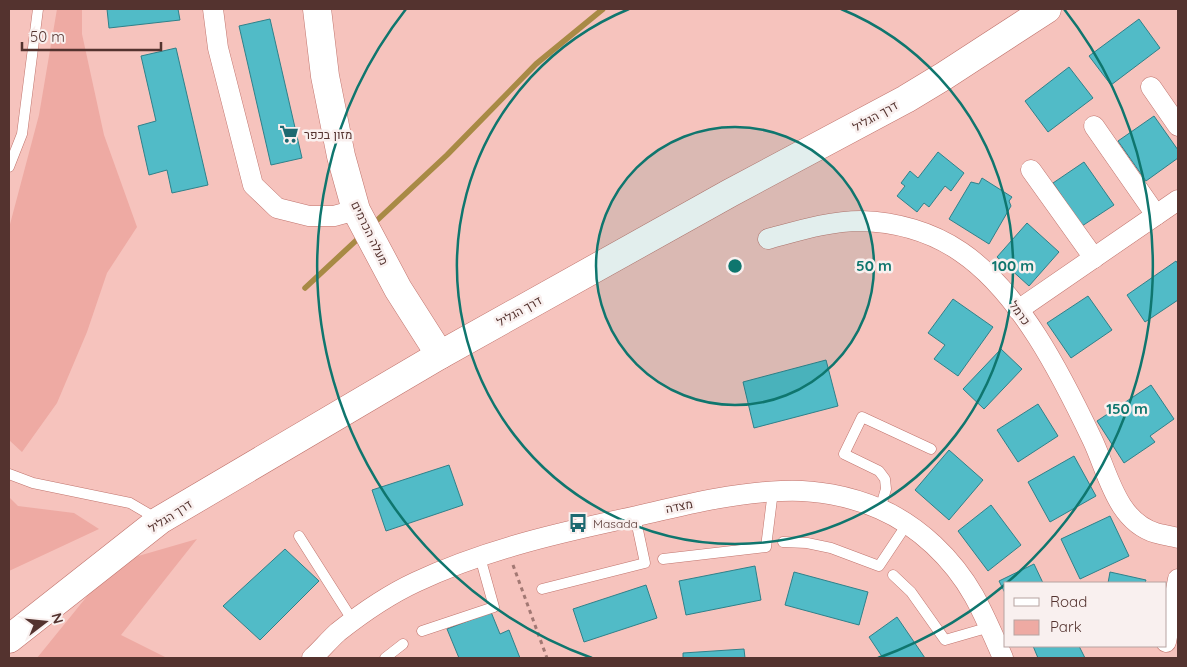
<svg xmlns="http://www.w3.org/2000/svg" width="1187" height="667" font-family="Quicksand,Heebo,sans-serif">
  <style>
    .green { fill: #eeaaa3 }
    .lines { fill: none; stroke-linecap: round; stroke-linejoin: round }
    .stream { stroke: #a88a45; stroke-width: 5.5 }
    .building { fill: #51bbc7; stroke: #2f818a }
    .lane-casing { stroke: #c0746d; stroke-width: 11 }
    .street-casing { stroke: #c0746d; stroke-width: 21 }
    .secondary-casing { stroke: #c0746d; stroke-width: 29 }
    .path { stroke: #a27873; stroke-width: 3; stroke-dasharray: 4 4; stroke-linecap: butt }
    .lane { stroke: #fff; stroke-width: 10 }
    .street { stroke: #fff; stroke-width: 20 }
    .secondary { stroke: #fff; stroke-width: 28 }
    .ring { fill: none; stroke: #0f766e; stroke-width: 2.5 }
    .labels { text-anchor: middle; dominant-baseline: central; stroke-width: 5; stroke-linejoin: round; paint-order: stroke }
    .street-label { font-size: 12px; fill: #54332f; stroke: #f9f0ef }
    .poi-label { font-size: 12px; fill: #54332f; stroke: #f9f0ef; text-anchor: start }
    .centre { fill: #0f766e; stroke: #f9f0ef; stroke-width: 2.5 }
    .ring-label { font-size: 15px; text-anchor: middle; font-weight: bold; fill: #0f766e; stroke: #f9f0ef; stroke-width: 5; stroke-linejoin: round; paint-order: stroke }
  </style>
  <rect width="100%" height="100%" fill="#f6c3bd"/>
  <g class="green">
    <polygon points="57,9 82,9 82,34 104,135 137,227 107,273 87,332 57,403 22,452 9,440 9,228 39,115"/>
    <polygon points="9,497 18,506 74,513 99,529 9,571"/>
    <polygon points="197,539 121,635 167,658 37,658 114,563"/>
  </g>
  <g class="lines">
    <g class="stream">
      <polyline points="372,225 447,155 536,64 603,9"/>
      <polyline points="305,288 362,235"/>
    </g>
  </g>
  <g class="building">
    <polygon points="107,9 178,9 180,20 109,28"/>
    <polygon points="270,19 302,158 271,165 239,26"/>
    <polygon points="1139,19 1160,48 1111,85 1089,56"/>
    <polygon points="176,48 208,185 172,193 167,170 149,175 138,126 156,121 141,56"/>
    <polygon points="1069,67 1093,98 1048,132 1025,101"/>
    <polygon points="1154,116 1178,150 1178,158 1146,181 1118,141"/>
    <polygon points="938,152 964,173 951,191 945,186 929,207 924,203 917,212 897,196 905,186 901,183 910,171 918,178"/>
    <polygon points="1084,162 1114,205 1082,226 1053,183"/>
    <polygon points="982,178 1012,197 1009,201 1011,206 989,244 949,219 971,182 979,184"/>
    <polygon points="1027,223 1059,252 1029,286 997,257"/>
    <polygon points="1176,261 1178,264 1178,300 1145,322 1127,295"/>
    <polygon points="1088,296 1112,330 1071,358 1047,323"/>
    <polygon points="953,299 993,327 958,376 934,359 945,345 928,333"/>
    <polygon points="1001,349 1022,369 984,409 963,389"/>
    <polygon points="826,360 838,406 754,428 743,382"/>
    <polygon points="1151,385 1174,419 1150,436 1155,442 1124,463 1097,421"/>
    <polygon points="1038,404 1058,436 1018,462 997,430"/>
    <polygon points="949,450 983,480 949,520 915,490"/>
    <polygon points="1074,456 1096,496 1050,522 1028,482"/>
    <polygon points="449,465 463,505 386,531 372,490"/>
    <polygon points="991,505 1021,545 988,571 958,531"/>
    <polygon points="1110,516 1129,556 1080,579 1061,539"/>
    <polygon points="285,549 319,581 260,640 223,606"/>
    <polygon points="1034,564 1043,583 1006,583 1006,595 999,581"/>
    <polygon points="755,566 761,600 686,615 679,581"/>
    <polygon points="794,572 868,592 859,625 785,605"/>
    <polygon points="1110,572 1146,580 1145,583 1108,583"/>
    <polygon points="646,585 657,618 584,642 573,609"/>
    <polygon points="491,612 500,634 509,630 520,658 459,658 447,629"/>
    <polygon points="897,617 925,658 883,658 869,637"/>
    <polygon points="1033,646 1079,646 1085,658 1038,658"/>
    <polygon points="744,649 745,658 683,658 683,653"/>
  </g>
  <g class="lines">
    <g class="lane-casing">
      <g id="lane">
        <polyline points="9,167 22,134 38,9"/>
        <polyline points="9,474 33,483 130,503 159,520"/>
        <polyline points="880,509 886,489 885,479 879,471 844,454 862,417 931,449"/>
        <polyline points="299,536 353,621"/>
        <polyline points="783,542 807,543 831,548 879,566 907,524"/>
        <polyline points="663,559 766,547 773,491"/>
        <polyline points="893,575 911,592 945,640 990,627"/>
        <polyline points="542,589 645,563 635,516"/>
        <polyline points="422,631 494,607 480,557"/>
        <polyline points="385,658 403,644"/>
      </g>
    </g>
    <g class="street-casing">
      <g id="street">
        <polyline points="213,9 218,48 253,185 277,208 309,216 334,216 356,210"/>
        <polyline points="1151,87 1178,126"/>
        <polyline points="1094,126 1156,215"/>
        <polyline points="1031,170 1094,258"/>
        <path d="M 768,239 C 798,231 829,221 861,221 C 896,222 932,232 961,252 C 1020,292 1062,376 1092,439 C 1108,472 1116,521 1156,533 C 1163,535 1171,536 1178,538"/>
        <polyline points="1018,310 1178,200"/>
        <polyline points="1166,642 1178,579"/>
        <path d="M 312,658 C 321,650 329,640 338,632 C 362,613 388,595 416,582 C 486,549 562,532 637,516 C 685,505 732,493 781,491 C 814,489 850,496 880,509 C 919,526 953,559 974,596 C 985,616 994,637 1003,658"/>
      </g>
    </g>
    <g class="secondary-casing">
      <g id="secondary">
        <polyline points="317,9 325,76 341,156 356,210 398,289 440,355"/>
        <polyline points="9,639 160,520 440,355 730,193 906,99 944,76 1047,9"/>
      </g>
    </g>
    <polyline class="path" points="513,565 547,658"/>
    <use href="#lane" class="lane"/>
    <use href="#street" class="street"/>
    <use href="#secondary" class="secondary"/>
  </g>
  <circle cx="735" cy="266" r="139" fill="#0f766e" fill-opacity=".12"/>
  <g class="ring">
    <circle cx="735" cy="266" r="139"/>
    <path d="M841 9A278 278 0 1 1 629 9"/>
    <path d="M592 658A417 417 0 0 1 406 9M1064 9A417 417 0 0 1 878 658"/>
  </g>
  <defs>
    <g id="supermarket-bare" transform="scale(1.5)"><path d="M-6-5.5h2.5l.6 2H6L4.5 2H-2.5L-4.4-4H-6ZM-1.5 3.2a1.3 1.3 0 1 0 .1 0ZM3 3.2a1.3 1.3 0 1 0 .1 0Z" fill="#1d6971" stroke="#f9f0ef" stroke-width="2.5" paint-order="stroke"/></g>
    <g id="bus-bare" transform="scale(1.5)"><path d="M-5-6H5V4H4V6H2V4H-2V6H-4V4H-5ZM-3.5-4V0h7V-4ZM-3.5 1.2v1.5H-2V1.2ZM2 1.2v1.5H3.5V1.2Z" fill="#1d6971" stroke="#f9f0ef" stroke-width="2.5" paint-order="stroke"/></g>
  </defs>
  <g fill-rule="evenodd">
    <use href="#supermarket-bare" x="289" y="134"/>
    <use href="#bus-bare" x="578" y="523"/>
  </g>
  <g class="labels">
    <g class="street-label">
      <text transform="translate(875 116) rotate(-29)">דרך הגליל</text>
      <text transform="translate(370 233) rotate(64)">מעלה הכרמים</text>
      <text transform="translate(519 311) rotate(-29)">דרך הגליל</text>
      <text transform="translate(1020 313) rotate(54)">כרמל</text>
      <text transform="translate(679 506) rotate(-12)">מצדה</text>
      <text transform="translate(170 516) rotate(-33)">דרך הגליל</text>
    </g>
    <g class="poi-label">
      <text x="304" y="134">מזון בכפר</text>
      <text x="593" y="523">Masada</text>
    </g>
  </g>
  <circle cx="735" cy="266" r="8" class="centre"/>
  <g class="ring-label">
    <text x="874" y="271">50 m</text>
    <text x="1013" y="271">100 m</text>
    <text x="1127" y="414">150 m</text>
  </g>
  <rect width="1187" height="667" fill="none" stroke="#54332f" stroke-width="20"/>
  <rect x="1004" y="582" width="162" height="65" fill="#f9f0ef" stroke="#b7a4a2"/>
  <rect x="1014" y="598" width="25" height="8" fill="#ffffff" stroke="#b7a4a2"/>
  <text x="1050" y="607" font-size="15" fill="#54332f">Road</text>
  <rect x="1014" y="620" width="25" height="15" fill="#eeaaa3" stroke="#b7a4a2"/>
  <text x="1050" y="632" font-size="15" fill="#54332f">Park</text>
  <g transform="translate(45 622) rotate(74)" stroke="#f9f0ef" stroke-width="4" paint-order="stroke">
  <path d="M0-4L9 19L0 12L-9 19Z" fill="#54332f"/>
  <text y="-8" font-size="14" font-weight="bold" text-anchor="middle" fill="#54332f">N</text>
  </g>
  <path d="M22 42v8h139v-8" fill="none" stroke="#54332f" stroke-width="2.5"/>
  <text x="30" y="42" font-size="15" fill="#54332f" stroke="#f9f0ef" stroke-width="4" paint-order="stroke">50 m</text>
</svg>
